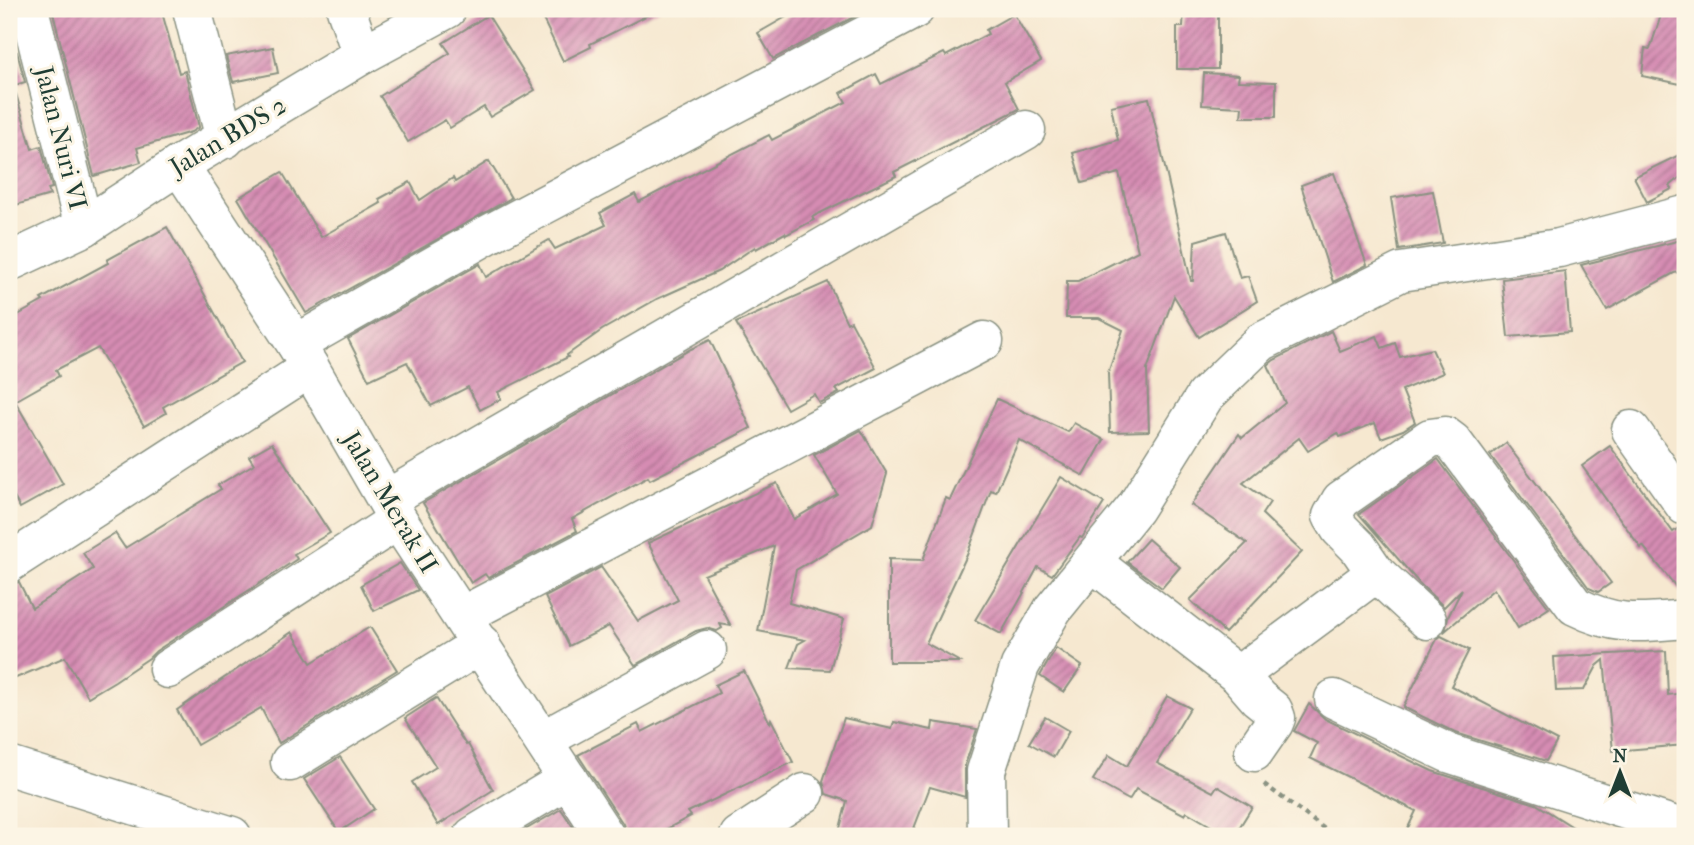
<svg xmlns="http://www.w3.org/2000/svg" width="1694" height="845" font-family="'IM FELL French Canon',serif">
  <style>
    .building { fill: url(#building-hatch) }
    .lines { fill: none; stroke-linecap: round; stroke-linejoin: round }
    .minor-casing { stroke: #8a9282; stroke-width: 41 }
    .path { stroke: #8a9282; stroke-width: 4.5; stroke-dasharray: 5 5; stroke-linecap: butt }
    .minor { stroke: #fff; stroke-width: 38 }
    .labels { text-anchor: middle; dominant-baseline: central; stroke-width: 6; stroke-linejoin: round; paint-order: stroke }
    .street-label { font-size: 26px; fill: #1f3d34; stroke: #fcf5e5 }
  </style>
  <defs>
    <pattern id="building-hatch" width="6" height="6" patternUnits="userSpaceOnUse" patternTransform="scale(1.75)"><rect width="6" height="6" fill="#d68cb3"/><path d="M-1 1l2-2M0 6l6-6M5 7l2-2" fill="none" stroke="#ad7492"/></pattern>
  </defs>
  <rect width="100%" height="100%" fill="#fcf5e5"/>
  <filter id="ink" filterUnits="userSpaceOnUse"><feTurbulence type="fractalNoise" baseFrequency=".0143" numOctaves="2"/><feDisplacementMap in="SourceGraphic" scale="14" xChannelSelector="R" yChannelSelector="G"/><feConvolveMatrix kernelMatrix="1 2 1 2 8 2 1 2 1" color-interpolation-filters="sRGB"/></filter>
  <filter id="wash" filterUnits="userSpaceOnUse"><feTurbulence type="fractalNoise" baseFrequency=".00686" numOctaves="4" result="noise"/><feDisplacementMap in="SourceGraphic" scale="28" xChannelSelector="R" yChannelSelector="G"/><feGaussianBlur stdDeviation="1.57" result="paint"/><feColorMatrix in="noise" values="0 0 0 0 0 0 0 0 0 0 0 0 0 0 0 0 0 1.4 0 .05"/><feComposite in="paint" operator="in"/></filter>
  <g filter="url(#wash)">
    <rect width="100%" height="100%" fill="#f6e8d0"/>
    <g id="blocks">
      <g class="building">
        <polygon points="52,9 161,9 179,73 185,71 199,127 191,132 137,148 141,162 94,176"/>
        <polygon points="554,9 660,9 590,44 591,47 563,61 541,15"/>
        <polygon points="800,9 869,9 773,59 758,33"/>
        <polygon points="1184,9 1218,9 1218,69 1177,69 1177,27 1183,27"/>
        <polygon points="1663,9 1685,9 1685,85 1642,76 1645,48 1650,49"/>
        <polygon points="1014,14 1041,61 1005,82 1019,109 894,172 896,176 812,217 814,220 786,235 785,233 756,249 755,247 719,271 657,299 602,330 567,355 568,357 498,392 501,399 480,410 468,387 431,406 407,362 369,380 348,339 480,264 486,277 549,240 555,249 606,225 600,213 635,194 639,202 769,135 772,140 846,102 841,93 876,74 881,84 944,53 946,56 988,34 986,30"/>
        <polygon points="488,15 535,90 490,117 484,107 450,128 445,120 408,142 380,96 450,53 443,43"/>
        <polygon points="273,47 278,73 233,82 226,56"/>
        <polygon points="17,52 25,82 9,87 9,54"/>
        <polygon points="1204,73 1239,75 1238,81 1276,82 1276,117 1241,117 1242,107 1202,105"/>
        <polygon points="16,94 32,149 41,146 52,188 48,189 50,195 9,207 9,95"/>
        <polygon points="1149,98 1191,281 1193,281 1195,241 1226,232 1240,278 1248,276 1257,301 1199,337 1174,296 1147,370 1149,431 1110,432 1108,373 1123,330 1099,318 1066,318 1067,281 1078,281 1138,251 1119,173 1082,183 1073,153 1118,140 1111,106"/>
        <polygon points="1685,152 1685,173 1670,186 1672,189 1647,202 1634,177"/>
        <polygon points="489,161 511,198 306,313 238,198 282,172 321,237 381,203 379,199 410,182 420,200 453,178 455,182"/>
        <polygon points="1334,173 1367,265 1333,282 1301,185"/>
        <polygon points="1433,191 1443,243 1399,250 1391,198"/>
        <polygon points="167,227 242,362 163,407 166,413 144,426 98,348 56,370 59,376 15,401 63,484 20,508 9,488 9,320 43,301 41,299 108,263 107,260"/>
        <polygon points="1685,239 1685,271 1674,273 1607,310 1581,265"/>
        <polygon points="1565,271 1570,332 1508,337 1502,279"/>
        <polygon points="828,282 847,323 851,321 876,368 836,389 839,393 819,403 814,394 787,409 736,323"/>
        <polygon points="1331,331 1340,351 1377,336 1382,348 1395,343 1400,357 1432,349 1443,373 1402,390 1415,422 1403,430 1381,438 1375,423 1340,437 1338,433 1308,451 1299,438 1243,483 1270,502 1262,514 1302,552 1225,633 1190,600 1247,543 1191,505 1239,434 1242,438 1285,403 1268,365 1274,360"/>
        <polygon points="710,340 751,428 650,480 648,477 572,519 577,531 488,578 485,574 471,583 423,503 691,349"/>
        <polygon points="997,399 1068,432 1074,423 1104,440 1084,476 1019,440 996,492 991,490 967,555 926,643 960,662 889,662 889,559 923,560 946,498 950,500"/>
        <polygon points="861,430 887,474 872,525 796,570 789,603 844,619 830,670 789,668 798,644 805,640 758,631 774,546 704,575 731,626 720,624 722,628 717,631 707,628 696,631 635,665 609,626 569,646 545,597 601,567 638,621 678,600 648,543 777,483 794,519 837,494 814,455"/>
        <polygon points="272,443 330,533 294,554 297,559 156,651 149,658 115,681 88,697 65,657 9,681 9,585 19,582 32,608 93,569 83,553 115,533 125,548 221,489 218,485 254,464 249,456"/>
        <polygon points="1506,443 1611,583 1598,592 1589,588 1490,455"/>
        <polygon points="1610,446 1673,532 1680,527 1685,528 1685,598 1643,546 1641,548 1582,466"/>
        <polygon points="1438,459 1549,608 1518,628 1494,589 1445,631 1448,617 1462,589 1444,607 1419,583 1359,514"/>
        <polygon points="1061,477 1104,503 1082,538 1080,537 1052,575 1038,567 1001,634 975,620"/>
        <polygon points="1148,539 1180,567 1162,588 1127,562"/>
        <polygon points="400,563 418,590 374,611 361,585"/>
        <polygon points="370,627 397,670 279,743 261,708 197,745 177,710 292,632 311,663"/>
        <polygon points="1441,636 1469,650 1451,686 1557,741 1546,761 1456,733 1403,707 1437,639"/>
        <polygon points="1056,648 1082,666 1064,692 1040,676"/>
        <polygon points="1666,651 1668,695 1685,693 1685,745 1613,751 1604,660 1597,666 1584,690 1556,691 1554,657"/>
        <polygon points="744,671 770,723 771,719 793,762 688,812 691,816 654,836 627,836 623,824 578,755 638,724 642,732 719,693 715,685"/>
        <polygon points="1167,696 1190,708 1157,763 1213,792 1217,786 1252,807 1234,836 1228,836 1187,812 1185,815 1136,789 1129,800 1093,780 1109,755 1127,766"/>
        <polygon points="436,698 466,745 468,744 493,790 438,825 412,782 436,767 405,718"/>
        <polygon points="1309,704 1325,719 1432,771 1536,804 1587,836 1404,836 1416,811 1310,758 1317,743 1294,731"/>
        <polygon points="1045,717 1069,731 1054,757 1029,743"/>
        <polygon points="844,718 892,729 894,722 932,730 933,722 977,729 965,765 965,797 930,787 911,836 838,836 847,801 826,794 823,781"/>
        <polygon points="340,757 374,809 339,832 304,779"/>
        <polygon points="561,809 579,836 515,836"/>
      </g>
    </g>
  </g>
  <g filter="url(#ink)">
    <use href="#blocks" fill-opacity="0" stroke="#8a9282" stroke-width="2"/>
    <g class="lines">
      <g class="minor-casing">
        <g id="minor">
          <polyline points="29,9 84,227"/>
          <polyline points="192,9 225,139"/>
          <polyline points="346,9 362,55"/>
          <polyline points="179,165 296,344 398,520 605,836"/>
          <polyline points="9,262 84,227 179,165 362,55 447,9"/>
          <polyline points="296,344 489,234 915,9"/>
          <polyline points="1631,430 1685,506"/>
          <polyline points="387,499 1026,130"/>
          <polyline points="1092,562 1239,676 1258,698 1273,710 1276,718 1274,723 1254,752"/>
          <polyline points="9,563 310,368"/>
          <polyline points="1376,573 1427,620"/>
          <polyline points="462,616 984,341"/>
          <path d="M 1252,665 L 1376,573 L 1358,547 L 1340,529 L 1332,516 L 1341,500 L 1430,438 L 1445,436 L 1453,442 L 1575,606 C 1617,627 1640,623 1685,619"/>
          <polyline points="168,669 398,520"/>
          <polyline points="1334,699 1448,753 1685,829"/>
          <polyline points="543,740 707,650"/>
          <polyline points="290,762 481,644"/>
          <polyline points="9,766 232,836"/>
          <polyline points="473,836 568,779"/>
          <polyline points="739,836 805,793"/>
          <polyline points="987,836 986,771 1020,666 1053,609 1135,508 1205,396 1261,342 1401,272 1559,248 1685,215"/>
        </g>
      </g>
      <polyline class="path" points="1264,784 1334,836"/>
      <use href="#minor" class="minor"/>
    </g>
  </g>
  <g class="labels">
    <g class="street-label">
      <text transform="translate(228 136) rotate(-31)">Jalan BDS 2</text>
      <text transform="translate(61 138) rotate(76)">Jalan Nuri VI</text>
      <text transform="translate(390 502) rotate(59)">Jalan Merak II</text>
    </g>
  </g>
  <rect width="1694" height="845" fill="none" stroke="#fcf5e5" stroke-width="35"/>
  <g transform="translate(1620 772)" stroke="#fcf5e5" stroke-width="5" paint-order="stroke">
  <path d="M0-5L12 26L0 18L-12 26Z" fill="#1f3d34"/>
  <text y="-10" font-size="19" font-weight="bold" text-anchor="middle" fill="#1f3d34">N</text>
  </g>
</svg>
